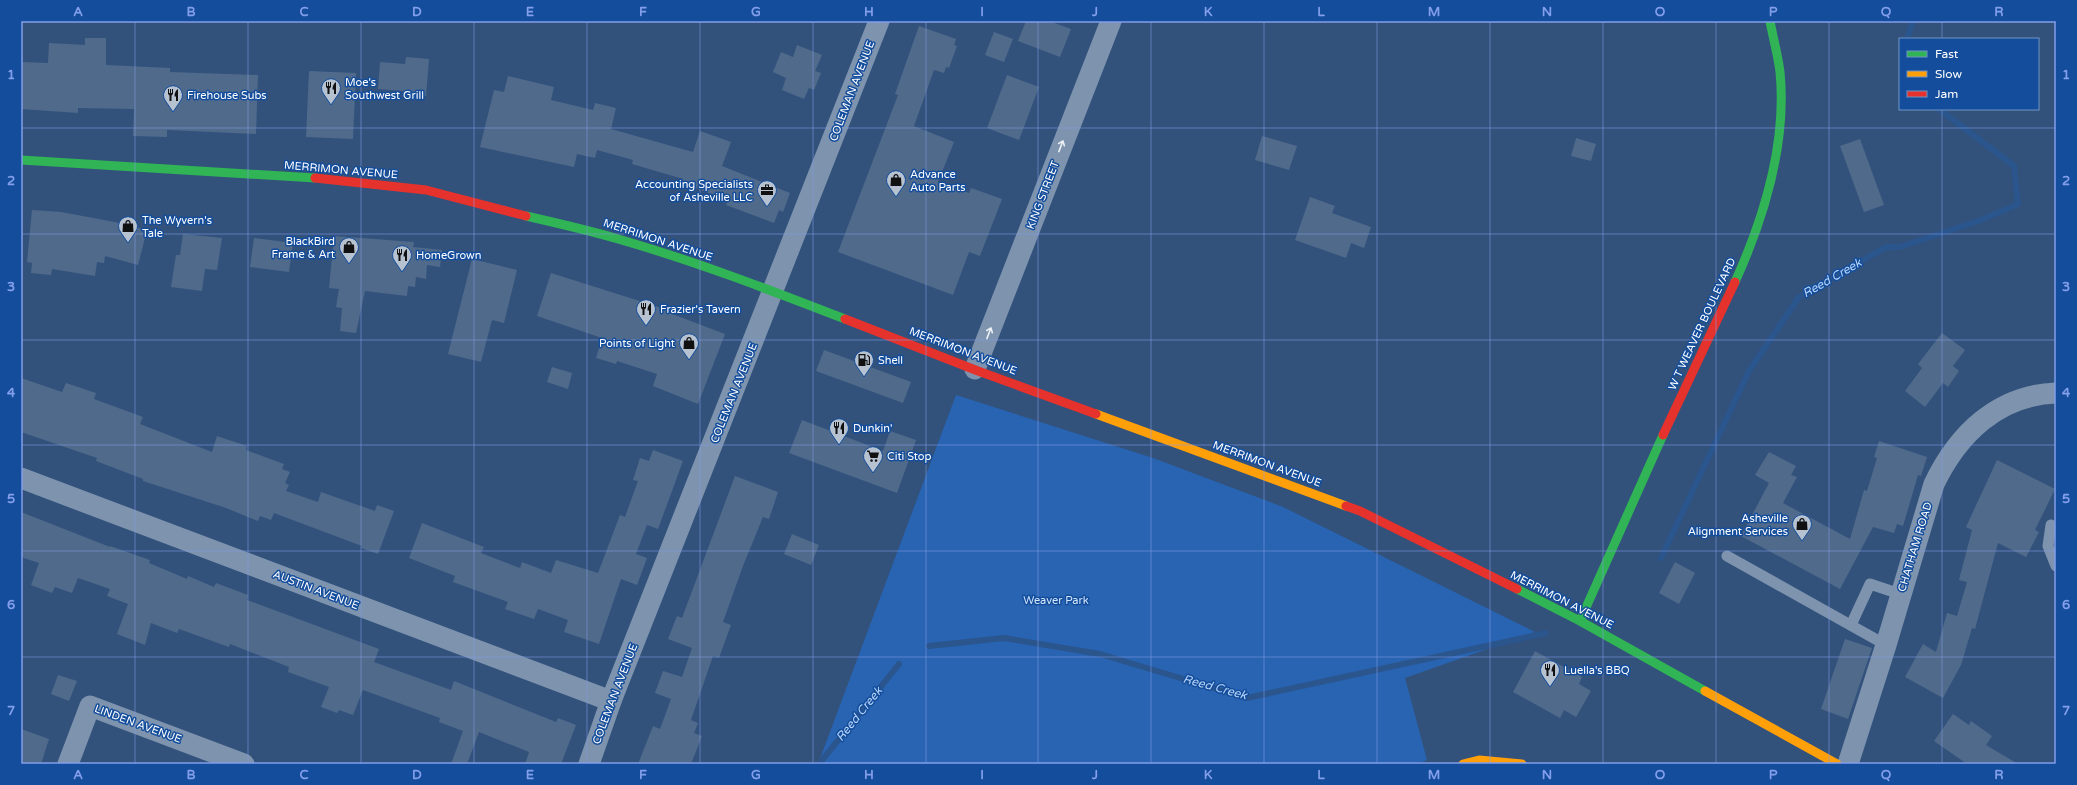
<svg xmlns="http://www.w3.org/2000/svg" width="2077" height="785" font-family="'Varela Round',sans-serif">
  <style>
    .green { fill: #2864b2 }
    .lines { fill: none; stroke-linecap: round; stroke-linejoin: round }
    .stream { stroke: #2b558d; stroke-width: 6 }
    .building { fill: #506a8b }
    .lane { stroke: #7d93ae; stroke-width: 11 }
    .street { stroke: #7d93ae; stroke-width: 21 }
    .fast { stroke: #30b455; stroke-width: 9 }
    .slow { stroke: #ff9f0a; stroke-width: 9 }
    .jam { stroke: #e5322d; stroke-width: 9 }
    .oneway { stroke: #eceff3 }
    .grid { fill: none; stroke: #839eea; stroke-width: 1; stroke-opacity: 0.55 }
    .labels { text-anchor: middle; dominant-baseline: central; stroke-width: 3; stroke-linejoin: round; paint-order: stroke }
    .poi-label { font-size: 11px; fill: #fff; stroke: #134d9c; text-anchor: start }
    .street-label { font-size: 11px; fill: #fff; stroke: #134d9c }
    .park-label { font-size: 11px; fill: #d1e5fd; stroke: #134d9c }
    .water-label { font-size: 12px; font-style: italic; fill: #b5d4fa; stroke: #134d9c }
    .neatline { fill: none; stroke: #839eea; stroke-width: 1.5 }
    .grid-label { font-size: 13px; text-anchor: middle; font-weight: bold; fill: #839eea }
  </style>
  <rect width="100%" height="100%" fill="#32527c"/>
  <polygon class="green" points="956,395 1153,458 1283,507 1535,632 1405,678 1427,760 1418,764 818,764"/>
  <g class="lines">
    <g class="stream">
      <polyline points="1907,39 1913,21"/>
      <polyline points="1661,558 1749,371 1799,297 1886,247 1900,247 1981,220 2018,204 2014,166 1939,109"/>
      <polyline points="929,646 1004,638 1100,654 1247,698 1546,633"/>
      <polyline points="819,764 899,664"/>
    </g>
  </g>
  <g class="building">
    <polygon points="1026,21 1049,21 1071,29 1060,57 1018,41"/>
    <polygon points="919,26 956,39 954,45 957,46 949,68 946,67 944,73 934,70 914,126 954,142 938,182 969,193 971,188 1002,199 980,256 969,252 953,295 838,252 898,95 895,94"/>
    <polygon points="994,32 1013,39 1004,62 985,55"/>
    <polygon points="85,38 106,38 106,65 170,68 170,72 258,75 256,134 167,130 167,137 133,136 134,109 78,108 78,113 21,109 21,62 48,63 49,43 85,45"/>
    <polygon points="797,45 822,55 815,71 821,73 814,90 809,88 804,99 782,90 786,78 773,72 781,52 793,57"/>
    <polygon points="406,57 429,59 426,96 402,94 403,91 378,89 380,62 405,64"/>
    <polygon points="309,71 356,73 353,139 306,137"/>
    <polygon points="1007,75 1039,87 1019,140 987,128"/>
    <polygon points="508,76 554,87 551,100 593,110 595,103 616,108 611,129 693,152 700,131 731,142 722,166 790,193 783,212 779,210 774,223 726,205 728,200 682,183 683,179 632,164 633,160 597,150 595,158 577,154 574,167 480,147 494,90 504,92"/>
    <polygon points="1262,136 1297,146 1289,170 1255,160"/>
    <polygon points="1576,138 1596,144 1591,161 1571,156"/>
    <polygon points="1860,139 1884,205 1864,212 1840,146"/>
    <polygon points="1310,197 1335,206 1332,213 1371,227 1364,248 1351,243 1346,258 1295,240"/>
    <polygon points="32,210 61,212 120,223 147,230 138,265 105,256 104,263 97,262 95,276 52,269 51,275 31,273 32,263 27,262"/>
    <polygon points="183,234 222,238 217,270 205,269 202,291 171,287 176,255 180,255"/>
    <polygon points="334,236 414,242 413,247 442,250 440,267 427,265 426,279 416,277 415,287 408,286 407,296 365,291 356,333 340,331 342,308 336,307 339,289 329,288"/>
    <polygon points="254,238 293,243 289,272 250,267"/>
    <polygon points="472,259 517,270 504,323 492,320 481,362 448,354"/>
    <polygon points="551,273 668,310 667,312 725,334 698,404 653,386 657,374 617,361 616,364 596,358 602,338 537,316"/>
    <polygon points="1942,333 1965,350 1953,366 1959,371 1948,387 1943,383 1925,407 1905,391 1922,368 1918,364"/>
    <polygon points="824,350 911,382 903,403 816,371"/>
    <polygon points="552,367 572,373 568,389 547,382"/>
    <polygon points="21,378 62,392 66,383 96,393 94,399 143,417 140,424 212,452 217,436 247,446 246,450 284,464 282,469 290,472 285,483 289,485 286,491 318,502 321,492 375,511 377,505 394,511 378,554 361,548 362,546 274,513 271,520 260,516 258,521 226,508 143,481 143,479 96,461 97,458 21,432"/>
    <polygon points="802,420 883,451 890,431 916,440 897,493 789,453"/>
    <polygon points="1879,441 1927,457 1921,476 1918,475 1903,526 1897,524 1894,533 1873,527 1840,589 1741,536 1769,483 1755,475 1769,452 1796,466 1791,475 1797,477 1783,503 1850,539 1864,490 1867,491 1877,458 1874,457"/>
    <polygon points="653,450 683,461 658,529 647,525 636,554 647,558 637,585 621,579 599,644 564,632 568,620 538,609 534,619 505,609 508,602 453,582 455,576 409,558 422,523 484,547 481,553 520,568 522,562 551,573 556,560 598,573 620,515 625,517 638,481 633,480 640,458 649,461"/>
    <polygon points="1997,460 2055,489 2035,530 2039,532 2026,557 1998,543 1975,629 1972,628 1961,665 1943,698 1905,677 1923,644 1936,652 1947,613 1957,616 1967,582 1959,580 1972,530 1966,527"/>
    <polygon points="735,476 778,492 769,519 763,517 743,566 723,622 731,625 719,658 713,656 691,720 698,723 694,733 702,736 691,764 638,764 653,726 660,729 671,699 655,693 663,671 682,677 692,648 668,639 677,616 682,618"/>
    <polygon points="21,512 110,547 110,546 150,560 149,563 187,579 188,576 214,587 216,583 248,595 247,600 379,649 374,662 451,690 454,681 556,722 558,718 576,725 561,764 525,764 529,752 479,732 467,764 451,764 463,731 439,722 440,718 363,690 353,715 339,710 337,713 321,707 329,687 288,672 289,667 230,644 229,647 179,629 177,633 151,623 145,645 117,634 128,604 107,596 110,589 78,578 72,593 55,587 52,593 31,585 39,563 21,557"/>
    <polygon points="792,534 819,545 811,565 784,554"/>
    <polygon points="1675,562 1695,573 1679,604 1659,593"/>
    <polygon points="1845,639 1872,648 1848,719 1821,709"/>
    <polygon points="1535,651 1582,677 1579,684 1591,691 1576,717 1564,710 1560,718 1513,692"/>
    <polygon points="58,675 77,681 69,701 51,694"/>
    <polygon points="1953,714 1969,725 1971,721 1992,736 1986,745 2018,764 1967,764 1934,741"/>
    <polygon points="21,729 49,739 41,764 21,764"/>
  </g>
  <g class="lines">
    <g class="lane">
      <polyline points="2051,525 2048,546 2056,566"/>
      <polyline points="1727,556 1886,645"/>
      <polyline points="1851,625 1870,584 1900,594"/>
    </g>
    <g class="street">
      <polyline points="975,369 1111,21"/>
      <polyline points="21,478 611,701"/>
      <polyline points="68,764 90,706 244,764"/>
      <polyline points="589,764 611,701 879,21"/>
      <path d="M 1848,764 L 1886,645 L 1934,484 C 1958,434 1998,395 2056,393"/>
    </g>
    <g class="fast">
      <polyline points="21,160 315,178"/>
      <path d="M 526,216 C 557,223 588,230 618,239 C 695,261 770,290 845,319"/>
      <path d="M 1735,282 C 1764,218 1787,143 1780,72 C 1778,55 1773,38 1770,21"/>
      <polyline points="1517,589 1580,621 1705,691"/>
      <polyline points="1580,621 1663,435"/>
    </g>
    <g class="slow">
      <polyline points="1096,414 1346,506"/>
      <polyline points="1705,691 1837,764"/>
      <polyline points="1463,764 1479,760 1522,764"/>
    </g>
    <g class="jam">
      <polyline points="315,178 426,190 526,216"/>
      <polyline points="845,319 978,371 1096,414"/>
      <polyline points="1663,435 1735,282"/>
      <polyline points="1346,506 1360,511 1517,589"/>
    </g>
  </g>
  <defs><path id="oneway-shaft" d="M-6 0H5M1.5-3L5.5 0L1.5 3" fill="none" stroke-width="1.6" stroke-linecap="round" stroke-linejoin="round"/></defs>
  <g class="oneway">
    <use href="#oneway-shaft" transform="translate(1061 146) rotate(-69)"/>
    <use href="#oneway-shaft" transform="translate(989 333) rotate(-69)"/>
  </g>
  <path class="grid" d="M 135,21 L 135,764M 248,21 L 248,764M 361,21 L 361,764M 474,21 L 474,764M 587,21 L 587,764M 700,21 L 700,764M 813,21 L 813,764M 926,21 L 926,764M 1038,21 L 1038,764M 1151,21 L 1151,764M 1264,21 L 1264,764M 1377,21 L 1377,764M 1490,21 L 1490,764M 1603,21 L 1603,764M 1716,21 L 1716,764M 1829,21 L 1829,764M 1942,21 L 1942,39M 1942,109 L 1942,764M 21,128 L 2056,128M 21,234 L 2056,234M 21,340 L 2056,340M 21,445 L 2056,445M 21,551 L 2056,551M 21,657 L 2056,657"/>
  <defs>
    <g id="restaurant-pin" transform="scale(1)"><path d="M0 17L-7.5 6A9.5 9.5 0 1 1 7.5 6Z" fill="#b7c2d1" stroke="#134d9c"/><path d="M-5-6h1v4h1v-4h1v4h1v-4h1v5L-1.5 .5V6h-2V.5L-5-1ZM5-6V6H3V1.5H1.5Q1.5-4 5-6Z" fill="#111"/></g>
    <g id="shop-pin" transform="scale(1)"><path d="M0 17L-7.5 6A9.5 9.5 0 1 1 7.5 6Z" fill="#b7c2d1" stroke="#134d9c"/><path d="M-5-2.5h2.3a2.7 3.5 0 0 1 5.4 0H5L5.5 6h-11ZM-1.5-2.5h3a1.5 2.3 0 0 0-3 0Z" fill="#111"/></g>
    <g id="office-pin" transform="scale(1)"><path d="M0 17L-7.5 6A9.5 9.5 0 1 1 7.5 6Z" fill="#b7c2d1" stroke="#134d9c"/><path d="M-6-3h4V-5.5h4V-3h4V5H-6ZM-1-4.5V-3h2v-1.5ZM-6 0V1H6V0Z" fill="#111"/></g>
    <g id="fuel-pin" transform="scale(1)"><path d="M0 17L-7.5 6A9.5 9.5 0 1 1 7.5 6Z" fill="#b7c2d1" stroke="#134d9c"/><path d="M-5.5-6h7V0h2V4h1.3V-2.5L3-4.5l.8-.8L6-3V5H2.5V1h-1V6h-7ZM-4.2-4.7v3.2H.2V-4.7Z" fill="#111"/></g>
    <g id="supermarket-pin" transform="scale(1)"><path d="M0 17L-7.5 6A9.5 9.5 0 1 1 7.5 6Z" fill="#b7c2d1" stroke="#134d9c"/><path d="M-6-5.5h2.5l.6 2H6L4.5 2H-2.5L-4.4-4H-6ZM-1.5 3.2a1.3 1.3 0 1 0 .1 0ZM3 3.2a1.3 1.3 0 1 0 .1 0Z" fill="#111"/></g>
  </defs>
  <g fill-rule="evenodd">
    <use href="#restaurant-pin" x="331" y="88"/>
    <use href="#restaurant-pin" x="173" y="95"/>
    <use href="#shop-pin" x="896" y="180"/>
    <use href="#office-pin" x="767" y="190"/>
    <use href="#shop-pin" x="128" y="226"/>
    <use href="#shop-pin" x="349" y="247"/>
    <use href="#restaurant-pin" x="402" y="255"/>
    <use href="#restaurant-pin" x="646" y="309"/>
    <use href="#shop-pin" x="689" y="343"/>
    <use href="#fuel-pin" x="864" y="360"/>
    <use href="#restaurant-pin" x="839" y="428"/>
    <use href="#supermarket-pin" x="873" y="456"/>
    <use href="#shop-pin" x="1802" y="524"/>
    <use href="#restaurant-pin" x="1550" y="670"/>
  </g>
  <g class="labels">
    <g class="poi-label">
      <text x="345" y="82">Moe's<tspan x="345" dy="13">Southwest Grill</tspan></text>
      <text x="187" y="95">Firehouse Subs</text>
      <text x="910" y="174">Advance<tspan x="910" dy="13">Auto Parts</tspan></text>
      <text x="753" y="184" text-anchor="end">Accounting Specialists<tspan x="753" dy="13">of Asheville LLC</tspan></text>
      <text x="142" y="220">The Wyvern's<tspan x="142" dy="13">Tale</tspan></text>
      <text x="335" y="241" text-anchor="end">BlackBird<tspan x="335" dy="13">Frame &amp; Art</tspan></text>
      <text x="416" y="255">HomeGrown</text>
      <text x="660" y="309">Frazier's Tavern</text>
      <text x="675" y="343" text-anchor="end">Points of Light</text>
      <text x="878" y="360">Shell</text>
      <text x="853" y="428">Dunkin'</text>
      <text x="887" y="456">Citi Stop</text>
      <text x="1788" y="518" text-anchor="end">Asheville<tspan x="1788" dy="13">Alignment Services</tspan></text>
      <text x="1564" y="670">Luella's BBQ</text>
    </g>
    <g class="street-label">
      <text transform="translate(852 91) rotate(-69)">COLEMAN AVENUE</text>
      <text transform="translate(341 170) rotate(5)">MERRIMON AVENUE</text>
      <text transform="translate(1043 195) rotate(-69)">KING STREET</text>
      <text transform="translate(658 240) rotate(18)">MERRIMON AVENUE</text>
      <text transform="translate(1702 324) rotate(-65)">W T WEAVER BOULEVARD</text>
      <text transform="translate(963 351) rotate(21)">MERRIMON AVENUE</text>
      <text transform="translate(734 393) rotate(-68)">COLEMAN AVENUE</text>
      <text transform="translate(1267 464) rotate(20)">MERRIMON AVENUE</text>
      <text transform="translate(1915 547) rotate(-73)">CHATHAM ROAD</text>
      <text transform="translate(316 590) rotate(21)">AUSTIN AVENUE</text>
      <text transform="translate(1562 600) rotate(27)">MERRIMON AVENUE</text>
      <text transform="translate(615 694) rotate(-69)">COLEMAN AVENUE</text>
      <text transform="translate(138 724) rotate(20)">LINDEN AVENUE</text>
    </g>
    <g class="park-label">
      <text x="1056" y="600">Weaver Park</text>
    </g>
    <g class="water-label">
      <text transform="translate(1832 278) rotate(-30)">Reed Creek</text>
      <text transform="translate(1215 687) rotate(15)">Reed Creek</text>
      <text transform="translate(859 714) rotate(-51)">Reed Creek</text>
    </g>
  </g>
  <rect width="2077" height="785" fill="none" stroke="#134d9c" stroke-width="44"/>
  <rect x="1899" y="38" width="140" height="72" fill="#134d9c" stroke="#7194c4"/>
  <rect x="1907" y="51" width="20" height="6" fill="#30b455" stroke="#7194c4"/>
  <text x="1935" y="58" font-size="12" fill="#ffffff">Fast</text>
  <rect x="1907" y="71" width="20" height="6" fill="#ff9f0a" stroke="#7194c4"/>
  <text x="1935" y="78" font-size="12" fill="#ffffff">Slow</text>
  <rect x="1907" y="91" width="20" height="6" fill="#e5322d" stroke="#7194c4"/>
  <text x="1935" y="98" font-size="12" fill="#ffffff">Jam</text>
  <rect x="22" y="22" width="2033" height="741" class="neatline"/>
  <g class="grid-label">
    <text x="78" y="16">A</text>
    <text x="191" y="16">B</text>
    <text x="304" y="16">C</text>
    <text x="417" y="16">D</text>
    <text x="530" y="16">E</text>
    <text x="643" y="16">F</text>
    <text x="756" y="16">G</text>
    <text x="869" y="16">H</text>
    <text x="982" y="16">I</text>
    <text x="1095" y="16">J</text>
    <text x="1208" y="16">K</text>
    <text x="1321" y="16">L</text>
    <text x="1434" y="16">M</text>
    <text x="1547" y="16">N</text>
    <text x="1660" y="16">O</text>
    <text x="1773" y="16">P</text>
    <text x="1886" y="16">Q</text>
    <text x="1999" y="16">R</text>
    <text x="11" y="79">1</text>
    <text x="2066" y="79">1</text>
    <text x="11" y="185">2</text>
    <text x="2066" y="185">2</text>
    <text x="11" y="291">3</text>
    <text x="2066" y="291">3</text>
    <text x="11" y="397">4</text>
    <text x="2066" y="397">4</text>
    <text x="11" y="503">5</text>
    <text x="2066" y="503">5</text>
    <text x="11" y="609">6</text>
    <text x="2066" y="609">6</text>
    <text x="11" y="715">7</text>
    <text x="2066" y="715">7</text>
    <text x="78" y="779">A</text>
    <text x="191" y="779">B</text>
    <text x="304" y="779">C</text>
    <text x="417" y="779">D</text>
    <text x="530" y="779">E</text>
    <text x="643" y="779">F</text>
    <text x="756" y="779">G</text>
    <text x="869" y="779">H</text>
    <text x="982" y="779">I</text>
    <text x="1095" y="779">J</text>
    <text x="1208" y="779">K</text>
    <text x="1321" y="779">L</text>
    <text x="1434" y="779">M</text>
    <text x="1547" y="779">N</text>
    <text x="1660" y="779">O</text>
    <text x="1773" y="779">P</text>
    <text x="1886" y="779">Q</text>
    <text x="1999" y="779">R</text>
  </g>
</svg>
